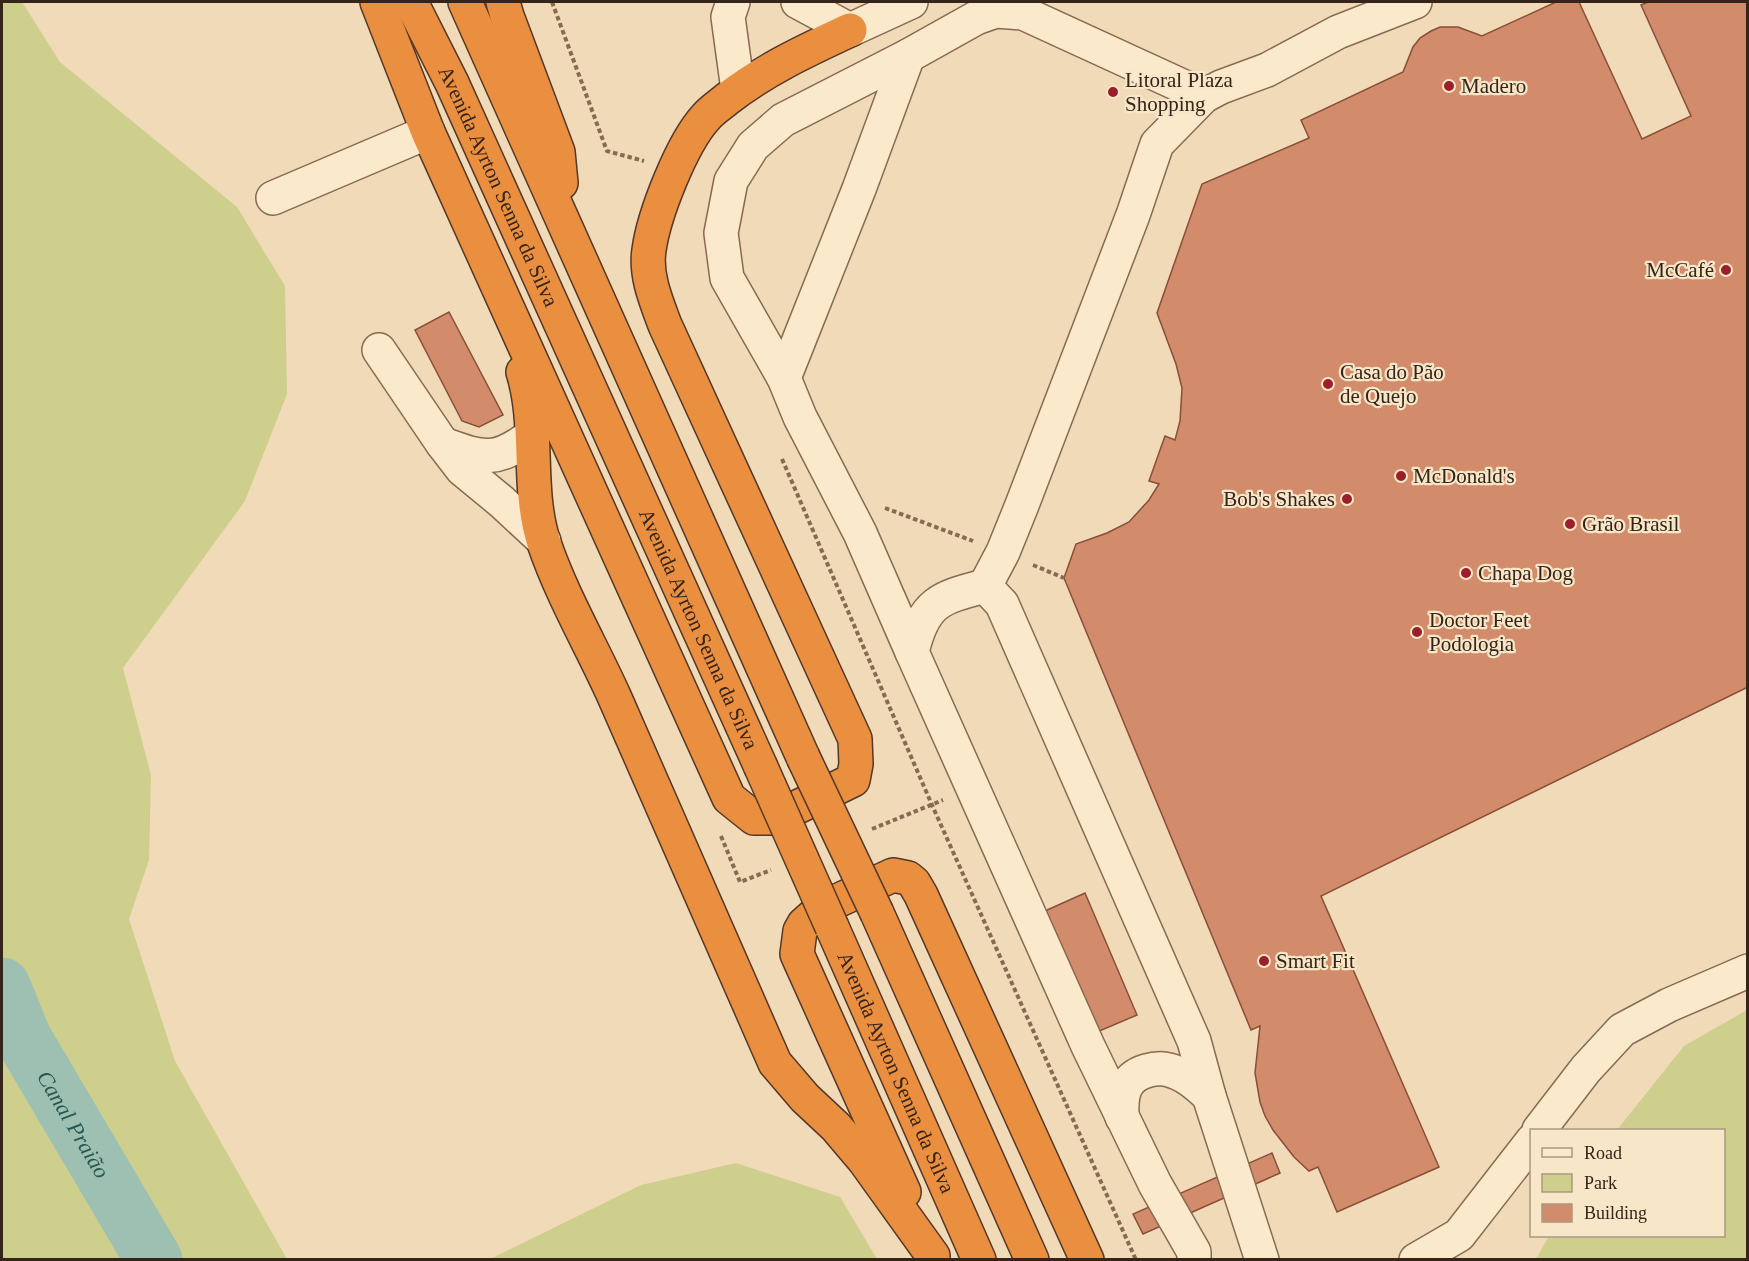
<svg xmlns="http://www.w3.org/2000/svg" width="1749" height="1261" font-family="'Times New Roman',serif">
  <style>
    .green { fill: #cecf8c }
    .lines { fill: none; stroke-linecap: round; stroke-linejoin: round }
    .river { stroke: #9ec0b3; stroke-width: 57 }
    .building { fill: #d28c6b; stroke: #894f37; stroke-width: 1.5 }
    .minor-casing { stroke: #886a52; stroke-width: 36 }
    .highway-casing { stroke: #543828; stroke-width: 36 }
    .path { stroke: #886a52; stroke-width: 4; stroke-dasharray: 4.5 3; stroke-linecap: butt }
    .minor { stroke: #fbe9cc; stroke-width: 33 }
    .highway { stroke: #ea8e40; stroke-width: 33 }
    .highway-bridge-casing { stroke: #543828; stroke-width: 36; stroke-linecap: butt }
    .highway-bridge { stroke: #ea8e40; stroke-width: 33 }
    .poi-dot { fill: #9b1e2b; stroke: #f8e6c8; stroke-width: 2 }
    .labels { text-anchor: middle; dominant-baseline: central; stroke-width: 4.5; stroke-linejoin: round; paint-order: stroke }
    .poi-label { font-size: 21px; fill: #352419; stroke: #f8e6c8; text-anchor: start }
    .street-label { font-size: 21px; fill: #352419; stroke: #f8e6c8 }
    .water-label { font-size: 22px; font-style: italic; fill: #27574f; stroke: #f8e6c8 }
  </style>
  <rect width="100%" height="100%" fill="#f1dab8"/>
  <g class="green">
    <polygon points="2,2 22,2 60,62 237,207 285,286 287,394 245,501 123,668 151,775 149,860 129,919 175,1061 287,1259 2,1259"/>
    <polygon points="1747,1010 1747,1259 1536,1259 1549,1236 1724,1236 1724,1130 1617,1130 1684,1046"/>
    <polygon points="736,1163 840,1197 877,1259 490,1259 641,1185"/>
  </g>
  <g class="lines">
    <path class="river" id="s1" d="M 2,986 L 23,1038 L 154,1260"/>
  </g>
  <g class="building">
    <polygon points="1556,2 1579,2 1642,139 1691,116 1641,5 1648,2 1748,2 1748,687 1321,896 1439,1167 1337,1212 1318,1167 1309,1171 1294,1157 1273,1130 1265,1116 1260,1102 1255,1073 1260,1026 1251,1030 1064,578 1076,544 1107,533 1129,522 1149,500 1159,484 1149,481 1165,436 1175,440 1180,421 1182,388 1176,364 1157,313 1202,184 1309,138 1301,120 1403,72 1413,47 1420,38 1431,31 1440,27 1458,27 1482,36"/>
    <polygon points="449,312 503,415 479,427 462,421 415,330"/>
    <polygon points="1085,893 1137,1015 1097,1032 1045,911"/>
    <polygon points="1272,1153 1280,1173 1143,1234 1133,1214"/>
  </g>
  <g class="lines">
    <g class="minor-casing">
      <g id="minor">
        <polyline points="733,2 728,17 738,90"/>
        <polyline points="798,2 850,30 911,2"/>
        <polyline points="273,198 428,132"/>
        <polyline points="379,350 442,443 462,469 502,502 544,541"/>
        <polyline points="784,378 859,189 908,56"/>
        <path d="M 443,444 C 484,459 497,463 533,434"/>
        <polyline points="985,586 1003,552 1022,505 1133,215 1157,144 1204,96 1221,87 1267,70 1338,32 1415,2"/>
        <polyline points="912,652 860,533 800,417 784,378 727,278 721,233 731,181 753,146 783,120 908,56 976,18 996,11 1023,13 1204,96"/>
        <path d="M 1122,1117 C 1121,1096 1123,1078 1146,1071 C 1153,1069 1162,1068 1169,1070 C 1185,1074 1197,1085 1209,1096"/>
        <polyline points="1539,1130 1586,1069 1622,1030 1669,1005 1748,971"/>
        <path d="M 1194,1260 L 1194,1252 L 1155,1184 L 1088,1046 L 912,652 C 924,602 939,598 985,586 L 1002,604 L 1194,1041 L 1209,1096 L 1262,1260"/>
        <polyline points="1416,1260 1459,1235 1532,1141"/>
      </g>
    </g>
    <g class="highway-casing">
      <g id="highway">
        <path d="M 377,2 L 428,132 L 729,798 L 754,818 L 775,818 L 853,780 L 856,764 L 855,739 L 665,325 C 656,301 645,275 649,250 C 654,214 682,143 706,117 C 712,110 720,105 727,99 C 764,70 807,50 850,30"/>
        <path id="s2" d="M 411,2 L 452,83 L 760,765"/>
        <polyline points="465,2 803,757"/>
        <polyline points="503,2 507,16 558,152 561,183"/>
        <path d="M 523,372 C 540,427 526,489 544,543 C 562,596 591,645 614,696 C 668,818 722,940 775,1063 L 805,1098 L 836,1127 L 864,1160 L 933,1256"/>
        <polyline points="877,913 1032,1260"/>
        <path id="s3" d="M 832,927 L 979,1260"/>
        <polyline points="904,1192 797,954 800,931 804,924 822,908 893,875 908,878 914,883 921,895 1087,1260"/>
      </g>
    </g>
    <g class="path">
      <polyline points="552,2 607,151 644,161"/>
      <polyline points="782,459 932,805 1136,1260"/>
      <polyline points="885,508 973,541"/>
      <polyline points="1033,565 1064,578"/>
      <polyline points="872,829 943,800"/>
      <polyline points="721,836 740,882 771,870"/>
    </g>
    <use href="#minor" class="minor"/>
    <use href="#highway" class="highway"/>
    <g class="highway-bridge-casing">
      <g id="highway-bridge">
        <polyline points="803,757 877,913"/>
        <polyline points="760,765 832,927"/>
      </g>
    </g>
    <use href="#highway-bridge" class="highway-bridge"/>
  </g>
  <g class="poi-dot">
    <circle cx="1449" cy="86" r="6"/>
    <circle cx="1113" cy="92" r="6"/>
    <circle cx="1726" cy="270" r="6"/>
    <circle cx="1328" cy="384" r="6"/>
    <circle cx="1401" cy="476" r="6"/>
    <circle cx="1347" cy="499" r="6"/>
    <circle cx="1570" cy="524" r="6"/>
    <circle cx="1466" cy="573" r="6"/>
    <circle cx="1417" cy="632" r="6"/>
    <circle cx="1264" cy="961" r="6"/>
  </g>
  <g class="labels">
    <g class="poi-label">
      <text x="1125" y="80">Litoral Plaza<tspan x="1125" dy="24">Shopping</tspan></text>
      <text x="1461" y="86">Madero</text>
      <text x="1714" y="270" text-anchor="end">McCafé</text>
      <text x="1340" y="372">Casa do Pão<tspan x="1340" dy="24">de Quejo</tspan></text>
      <text x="1413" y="476">McDonald's</text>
      <text x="1335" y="499" text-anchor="end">Bob's Shakes</text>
      <text x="1582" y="524">Grão Brasil</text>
      <text x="1478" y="573">Chapa Dog</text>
      <text x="1429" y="620">Doctor Feet<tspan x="1429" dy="24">Podologia</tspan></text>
      <text x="1276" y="961">Smart Fit</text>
    </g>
    <g class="street-label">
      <text stroke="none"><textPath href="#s2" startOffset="204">Avenida Ayrton Senna da Silva</textPath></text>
      <text stroke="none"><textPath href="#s2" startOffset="690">Avenida Ayrton Senna da Silva</textPath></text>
      <text stroke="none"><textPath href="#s3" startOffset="159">Avenida Ayrton Senna da Silva</textPath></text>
    </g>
    <g class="water-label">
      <text stroke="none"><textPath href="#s1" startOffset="156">Canal Praião</textPath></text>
    </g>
  </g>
  <rect width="1749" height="1261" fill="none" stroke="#352419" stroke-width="6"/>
  <rect x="1530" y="1129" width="195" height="108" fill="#f8e6c8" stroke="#aa9882" stroke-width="1.5"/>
  <rect x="1542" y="1148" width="30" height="9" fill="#fbe9cc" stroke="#aa9882" stroke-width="1.5"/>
  <text x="1584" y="1159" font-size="18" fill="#352419">Road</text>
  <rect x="1542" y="1174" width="30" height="18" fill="#cecf8c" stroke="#aa9882" stroke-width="1.5"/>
  <text x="1584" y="1189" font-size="18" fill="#352419">Park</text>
  <rect x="1542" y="1204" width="30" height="18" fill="#d28c6b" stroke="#aa9882" stroke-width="1.5"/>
  <text x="1584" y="1219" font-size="18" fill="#352419">Building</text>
</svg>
